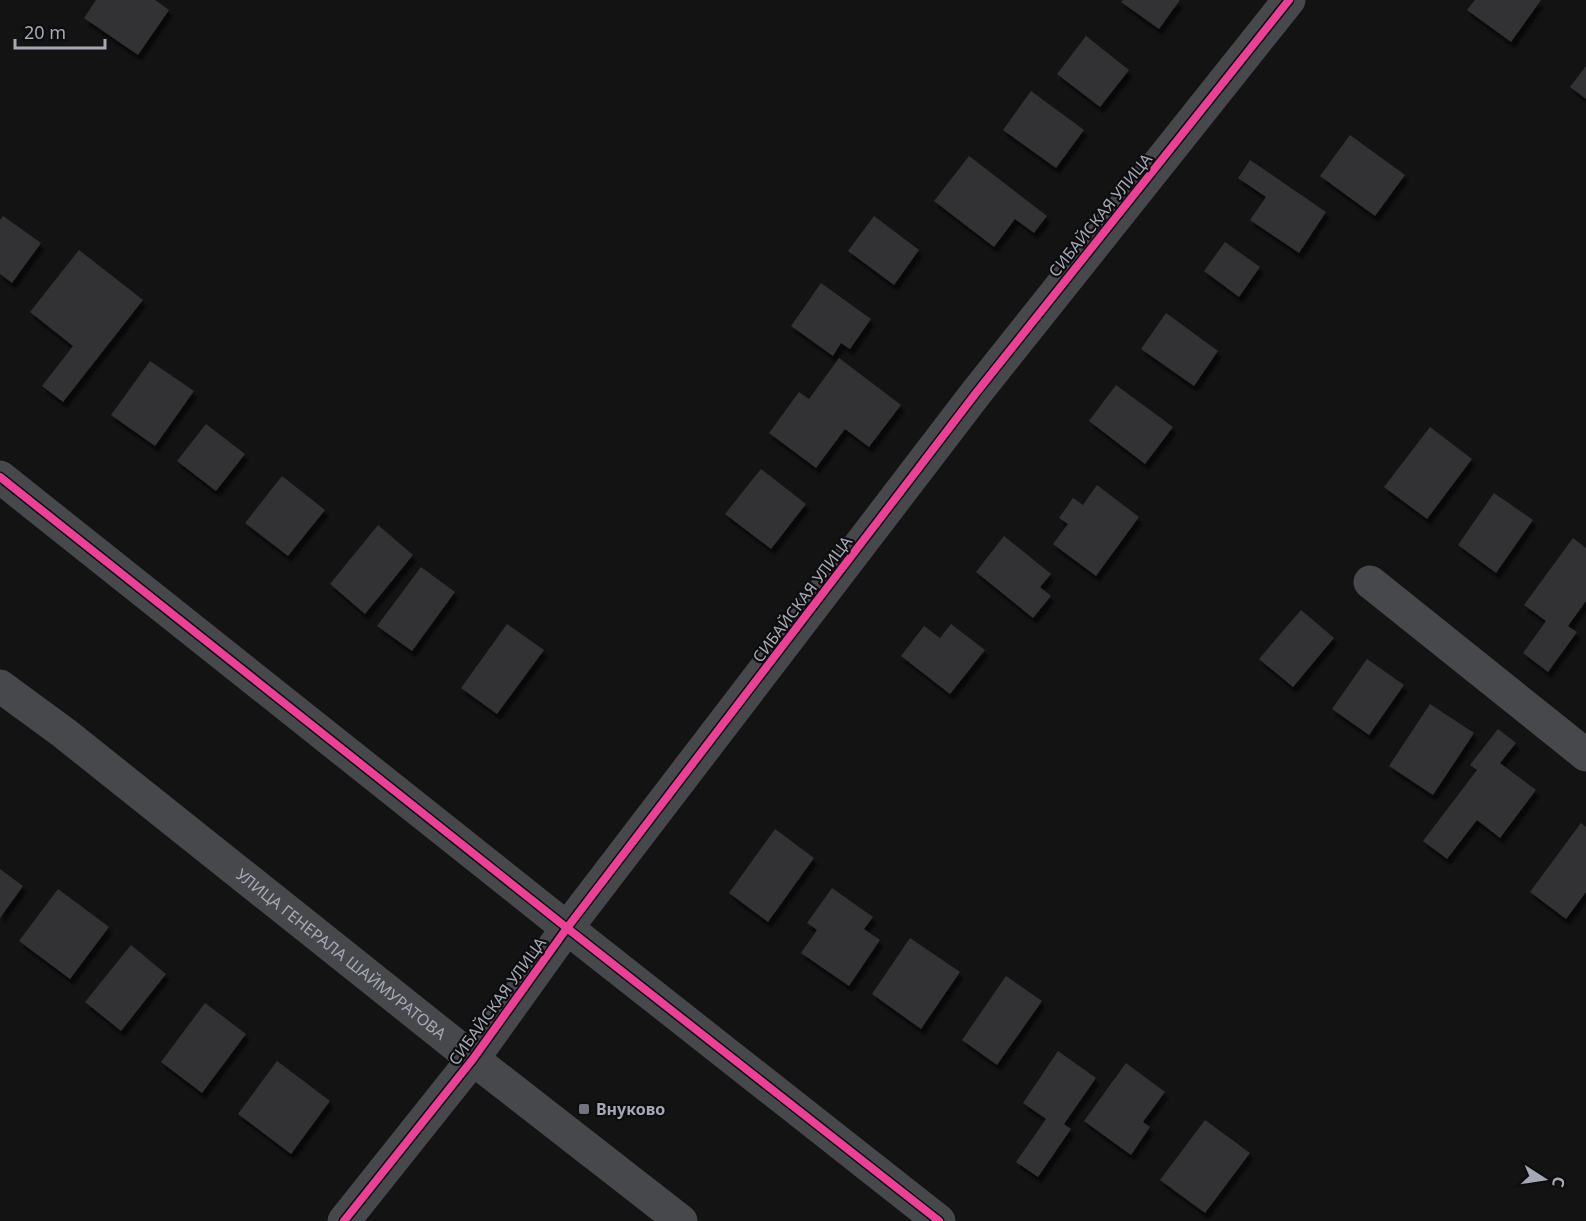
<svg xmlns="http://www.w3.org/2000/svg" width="1586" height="1221" font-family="'Noto Sans',sans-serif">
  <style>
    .building { fill: #323234; filter: url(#shadow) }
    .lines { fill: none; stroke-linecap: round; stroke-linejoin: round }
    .minor { stroke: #47484c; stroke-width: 33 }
    .cycleway-casing { stroke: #0d0d0f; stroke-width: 11 }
    .cycleway { stroke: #ea4096; stroke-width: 8 }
    .poi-dot { fill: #71747c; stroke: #0d0d0f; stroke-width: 2 }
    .labels { text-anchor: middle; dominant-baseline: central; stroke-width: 4.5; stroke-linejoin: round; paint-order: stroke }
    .street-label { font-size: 16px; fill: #a4a9b4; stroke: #0d0d0f }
    .poi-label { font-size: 16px; font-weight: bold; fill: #a4a9b4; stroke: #0d0d0f; text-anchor: start }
  </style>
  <defs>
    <filter id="shadow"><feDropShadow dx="3.5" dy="6" stdDeviation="1.5" flood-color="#0009"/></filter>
  </defs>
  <rect width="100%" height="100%" fill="#131313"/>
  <g class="building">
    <polygon points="96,0 155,0 169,10 138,55 84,18"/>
    <polygon points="1123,0 1180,0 1159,29 1121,2"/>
    <polygon points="1475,0 1541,0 1511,42 1467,10"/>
    <polygon points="1086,36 1129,70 1100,107 1057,74"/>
    <polygon points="1586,66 1586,99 1570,87"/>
    <polygon points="1031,91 1084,130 1056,168 1003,130"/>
    <polygon points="1350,135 1405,175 1375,216 1320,176"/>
    <polygon points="969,156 1047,216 1034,233 1015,219 994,247 934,201"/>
    <polygon points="1250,160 1326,212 1299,253 1250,220 1266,197 1238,178"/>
    <polygon points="3,216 41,243 12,283 0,274 0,220"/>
    <polygon points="874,216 919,250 894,285 848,251"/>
    <polygon points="1225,242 1260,267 1239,297 1204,271"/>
    <polygon points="79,250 143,300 63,402 42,386 73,346 30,312"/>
    <polygon points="821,283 871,319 850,349 841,343 833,356 791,326"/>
    <polygon points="1166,313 1218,351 1194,386 1141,349"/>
    <polygon points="839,358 901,405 869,447 845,429 816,468 769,433 799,392 809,399"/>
    <polygon points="150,361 194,391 155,446 111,415"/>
    <polygon points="1116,385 1173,427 1145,464 1089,421"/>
    <polygon points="206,424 245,454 216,491 177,461"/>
    <polygon points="1430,427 1472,459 1427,519 1384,487"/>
    <polygon points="761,469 806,504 771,549 725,514"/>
    <polygon points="282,476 325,510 288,556 245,523"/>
    <polygon points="1097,485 1139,517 1096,576 1053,544 1068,524 1059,518 1073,498 1083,505"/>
    <polygon points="1494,493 1533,520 1496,573 1458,545"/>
    <polygon points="378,525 413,555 365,614 330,584"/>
    <polygon points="1004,536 1051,574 1040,587 1051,596 1033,618 976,572"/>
    <polygon points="1573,538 1586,548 1586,601 1568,626 1577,632 1548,672 1523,653 1546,621 1524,605"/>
    <polygon points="421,567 455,592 412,651 377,626"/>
    <polygon points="1301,610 1334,638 1293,687 1259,659"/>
    <polygon points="507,624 544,650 497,714 461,688"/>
    <polygon points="951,624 985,650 950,694 901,656 924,626 940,638"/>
    <polygon points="1367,659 1404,685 1369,735 1332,709"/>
    <polygon points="1430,704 1474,733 1433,795 1389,766"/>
    <polygon points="1498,729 1516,743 1500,763 1536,790 1500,838 1477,820 1447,859 1423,841 1477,770 1470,765"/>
    <polygon points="1581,823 1586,827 1586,892 1566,919 1530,892"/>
    <polygon points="775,829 814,858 768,922 729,893"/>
    <polygon points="0,869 23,886 0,918"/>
    <polygon points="832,888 873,917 864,929 880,940 849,986 801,953 817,930 807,923"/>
    <polygon points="58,889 109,927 70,979 19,941"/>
    <polygon points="910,938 960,972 921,1029 872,994"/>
    <polygon points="131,945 166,974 121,1031 85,1002"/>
    <polygon points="1006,976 1042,1001 997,1065 962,1040"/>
    <polygon points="205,1003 246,1034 202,1093 161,1062"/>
    <polygon points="1058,1051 1096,1078 1064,1124 1071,1129 1038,1177 1016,1162 1046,1119 1023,1103"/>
    <polygon points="277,1061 330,1101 291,1154 238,1114"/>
    <polygon points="1126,1063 1165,1092 1143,1122 1150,1127 1131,1155 1084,1121"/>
    <polygon points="1205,1120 1250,1153 1205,1213 1160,1180"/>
  </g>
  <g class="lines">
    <g class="minor">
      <polyline points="0,477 567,928 939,1221"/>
      <polyline points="1370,582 1586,755"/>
      <path id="s1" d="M 0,686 L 64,733 L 473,1059 L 681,1221"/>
      <polyline points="344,1221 473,1059 567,928 976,393 1289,0"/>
    </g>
    <g class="cycleway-casing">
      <g id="cycleway">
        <polyline points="0,477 567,928 939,1221"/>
        <polyline points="344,1221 473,1059 567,928 976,393 1289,0"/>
      </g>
    </g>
    <use href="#cycleway" class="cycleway"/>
  </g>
  <rect class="poi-dot" x="578" y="1103" width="12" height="12" rx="3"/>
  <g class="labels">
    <g class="street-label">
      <text transform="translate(1100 215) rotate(-51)">СИБАЙСКАЯ УЛИЦА</text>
      <text transform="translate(802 599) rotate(-53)">СИБАЙСКАЯ УЛИЦА</text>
      <text stroke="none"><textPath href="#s1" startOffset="434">УЛИЦА ГЕНЕРАЛА ШАЙМУРАТОВА</textPath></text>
      <text transform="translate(497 1001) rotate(-54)">СИБАЙСКАЯ УЛИЦА</text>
    </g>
    <g class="poi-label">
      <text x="596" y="1109">Внуково</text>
    </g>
  </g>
  <g transform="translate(1544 1179) rotate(102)" stroke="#0d0d0f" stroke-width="4.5" paint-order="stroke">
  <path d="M0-4.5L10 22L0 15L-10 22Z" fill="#a4a9b4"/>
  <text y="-9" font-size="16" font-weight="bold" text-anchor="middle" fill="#a4a9b4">С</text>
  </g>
  <path d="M15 39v9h90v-9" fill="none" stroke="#a4a9b4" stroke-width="3"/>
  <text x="24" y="39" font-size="18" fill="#a4a9b4" stroke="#0d0d0f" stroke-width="4.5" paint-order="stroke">20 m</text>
</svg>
